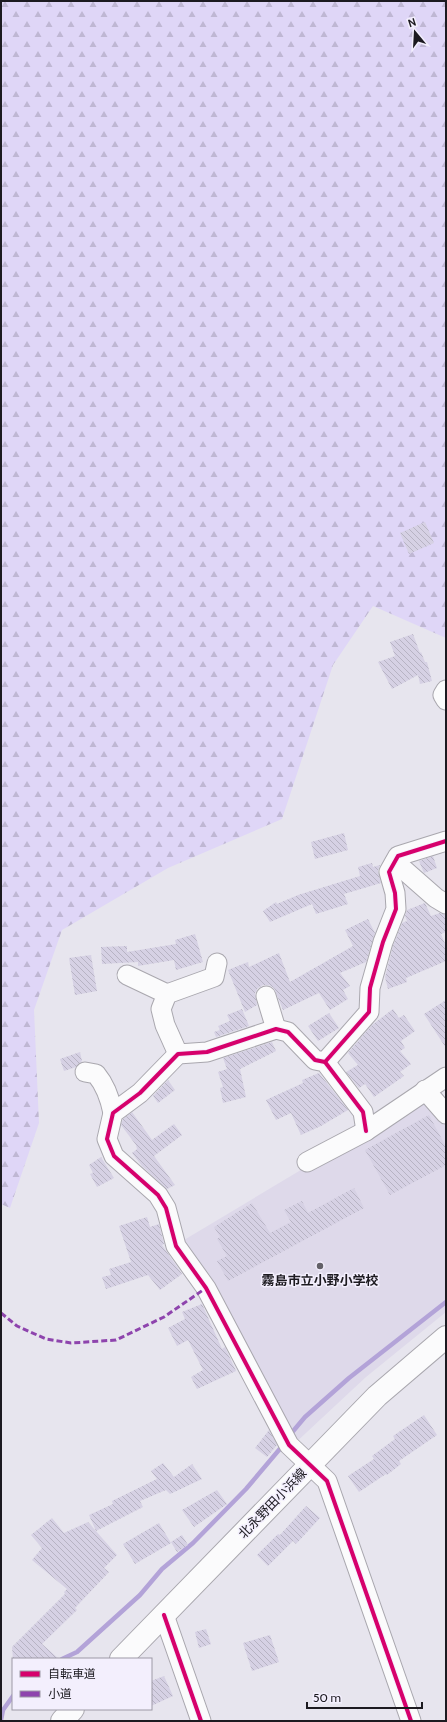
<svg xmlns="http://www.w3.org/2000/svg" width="447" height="1722" font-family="Cabin,'Noto Sans JP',sans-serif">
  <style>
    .built { fill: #ded9ea }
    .forest { fill: url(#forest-firs) }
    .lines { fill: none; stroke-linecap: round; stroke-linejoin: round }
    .stream { stroke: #b3a3d8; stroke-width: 4.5 }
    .building { fill: url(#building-back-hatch) }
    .minor-casing { stroke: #a9a7ae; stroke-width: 21 }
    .major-casing { stroke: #a9a7ae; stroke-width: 24 }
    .minor { stroke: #fbfbfc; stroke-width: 19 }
    .major { stroke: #fbfbfc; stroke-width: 22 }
    .quiet { stroke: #8e44ad; stroke-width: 3; stroke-dasharray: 6 3; stroke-linecap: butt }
    .cycleway-casing { stroke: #f3effd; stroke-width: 6 }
    .cycleway { stroke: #d6006c; stroke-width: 4 }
    .poi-dot { fill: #636168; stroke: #f3effd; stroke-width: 1.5 }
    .labels { text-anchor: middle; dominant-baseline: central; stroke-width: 3; stroke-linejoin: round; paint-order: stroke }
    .poi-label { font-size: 13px; font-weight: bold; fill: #1c1a20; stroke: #f3effd }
    .street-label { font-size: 13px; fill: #1c1a20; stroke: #f3effd }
  </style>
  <defs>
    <pattern id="forest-firs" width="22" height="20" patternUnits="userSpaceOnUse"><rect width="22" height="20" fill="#dfd6f7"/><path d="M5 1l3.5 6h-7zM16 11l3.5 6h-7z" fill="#bfb7d3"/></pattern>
    <pattern id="building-back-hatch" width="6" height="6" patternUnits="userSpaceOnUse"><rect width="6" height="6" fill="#d6d1e4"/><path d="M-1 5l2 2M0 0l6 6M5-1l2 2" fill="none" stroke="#b7b3c3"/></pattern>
  </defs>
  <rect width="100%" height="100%" fill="#e7e5ee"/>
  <polygon class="built" points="428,1099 446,1120 446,1312 366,1377 292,1446 179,1243 361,1134"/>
  <polygon class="forest" points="1,1 446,1 446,638 373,606 333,665 282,819 168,868 62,930 34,1010 39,1123 10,1208 1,1204"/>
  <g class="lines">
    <g class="stream">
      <polyline points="289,1436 305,1417 349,1378 446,1302"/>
      <polyline points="62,1659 77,1652 140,1595 162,1569 193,1543 246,1489 284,1444"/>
      <polyline points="1,1720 3,1710 13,1696"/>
    </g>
  </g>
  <g class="building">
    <polygon points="425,522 434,543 409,554 400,533"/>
    <polygon points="413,634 420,653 421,652 425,662 427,662 432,681 420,684 418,675 392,689 378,662 395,656 390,642"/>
    <polygon points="344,833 348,850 315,859 311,842"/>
    <polygon points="433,856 437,868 424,873 419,861"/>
    <polygon points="372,863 373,867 380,865 378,871 381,883 344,894 348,904 316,914 312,904 270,922 263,911 276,902 277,904 298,895 360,876 358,867"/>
    <polygon points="425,903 431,916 440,913 446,915 446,932 441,934 446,946 446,961 406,978 407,982 388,989 385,977 393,946 402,923 407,921 405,916 407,910"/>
    <polygon points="368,919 375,933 366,962 340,973 350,986 343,990 348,999 330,1010 319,993 283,1010 274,988 269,985 263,985 258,988 255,993 257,1005 245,1012 228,970 248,962 249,967 279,953 290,982 353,946 345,930"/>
    <polygon points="195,934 203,962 176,970 174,960 138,966 138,962 102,964 101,947 127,946 127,952 176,944 175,940"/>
    <polygon points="91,955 97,991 75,995 69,958"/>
    <polygon points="446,1000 446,1048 424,1014"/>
    <polygon points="242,1009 249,1026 216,1037 214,1032 220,1030 218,1026 230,1021 227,1015"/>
    <polygon points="393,1009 399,1018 404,1015 415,1031 401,1041 405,1048 400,1051 411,1064 400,1072 404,1076 374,1097 365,1084 359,1088 346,1072 358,1065 348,1053 372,1025"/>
    <polygon points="329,1013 339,1028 318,1041 308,1026"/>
    <polygon points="272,1042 276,1051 240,1069 246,1097 223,1103 220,1088 223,1087 218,1072 227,1069 223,1058"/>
    <polygon points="80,1052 82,1061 76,1067 64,1071 60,1059"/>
    <polygon points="319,1073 348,1110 321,1126 301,1135 291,1113 276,1120 266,1100 303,1083 302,1080"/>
    <polygon points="168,1080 175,1090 158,1103 153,1096"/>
    <polygon points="132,1112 152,1140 174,1124 182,1135 154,1156 175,1185 167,1189 142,1166 132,1153 137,1149 136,1145 121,1125 123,1119"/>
    <polygon points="429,1115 446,1147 446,1165 390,1195 365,1150"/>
    <polygon points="101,1157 114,1178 97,1187 90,1174 93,1173 89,1165"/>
    <polygon points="354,1188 364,1208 228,1281 217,1261 227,1256 217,1239 220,1237 214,1227 252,1203 270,1233 291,1222 284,1210 302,1201 308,1213"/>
    <polygon points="147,1217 150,1227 159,1224 164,1244 162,1245 182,1274 160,1290 148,1275 106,1289 102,1277 111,1275 109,1269 131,1262 119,1226"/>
    <polygon points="202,1304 222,1349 225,1347 236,1371 197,1389 191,1377 203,1370 188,1340 177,1346 168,1328 185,1319 182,1312"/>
    <polygon points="424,1415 437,1435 399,1461 401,1464 387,1475 386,1474 359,1492 348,1476 374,1459 372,1456 395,1439 393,1436"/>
    <polygon points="269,1430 277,1445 267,1457 255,1448"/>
    <polygon points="163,1463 174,1477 192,1464 202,1479 170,1494 166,1490 140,1501 143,1507 96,1531 89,1515 113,1504 112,1501 157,1479 151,1471"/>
    <polygon points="217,1490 227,1504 194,1527 182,1510"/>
    <polygon points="306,1506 320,1518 296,1544 293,1541 268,1566 257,1555 278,1534 280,1535"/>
    <polygon points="52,1518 64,1533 88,1522 117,1555 104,1568 109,1572 75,1608 77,1610 42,1644 59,1659 13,1659 12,1647 65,1594 64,1592 67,1589 32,1560 42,1548 31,1535"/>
    <polygon points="159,1523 171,1543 135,1564 123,1544"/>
    <polygon points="182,1535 188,1545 177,1552 171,1542"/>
    <polygon points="206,1629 211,1644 199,1648 195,1632"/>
    <polygon points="270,1635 279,1662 252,1671 243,1643"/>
    <polygon points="164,1676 173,1696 151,1706 151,1681"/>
  </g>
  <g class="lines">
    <g class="minor-casing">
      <g id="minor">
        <polyline points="446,690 443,695 446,700"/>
        <polyline points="395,862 436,898 446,904"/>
        <polyline points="127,975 167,994"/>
        <polyline points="266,996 276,1029"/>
        <polyline points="178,1054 165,1025 161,1009 167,994 214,977 217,963"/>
        <polyline points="325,1062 369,1012 370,988 383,942 396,909 395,893 389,872 398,856 446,841"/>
        <path d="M 85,1072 L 96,1074 C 106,1086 110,1098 113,1113"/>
        <polyline points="425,1090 446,1114"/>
        <polyline points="366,1131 363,1112 325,1062 315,1060 288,1032 276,1029 207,1052 178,1054 140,1093 113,1113 107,1139 114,1156 158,1195 166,1208 176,1246 206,1288 289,1445 327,1481 411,1721"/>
        <polyline points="307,1162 366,1131 446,1077"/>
        <polyline points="164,1615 201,1721"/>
      </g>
    </g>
    <g class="major-casing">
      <g id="major">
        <polyline points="121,1659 377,1396 446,1337"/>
        <polyline points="62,1721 73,1709"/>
      </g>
    </g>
    <use href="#minor" class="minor"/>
    <use href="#major" class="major"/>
    <polyline class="quiet" points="1,1313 17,1326 46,1339 71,1343 116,1340 164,1317 206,1288"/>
    <g class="cycleway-casing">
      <g id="cycleway">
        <polyline points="325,1062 369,1012 370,988 383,942 396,909 395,893 389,872 398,856 446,841"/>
        <polyline points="366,1131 363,1112 325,1062 315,1060 288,1032 276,1029 207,1052 178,1054 140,1093 113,1113 107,1139 114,1156 158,1195 166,1208 176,1246 206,1288 289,1445 327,1481 411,1721"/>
        <polyline points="164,1615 201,1721"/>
      </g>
    </g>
    <use href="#cycleway" class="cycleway"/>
  </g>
  <circle class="poi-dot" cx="320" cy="1266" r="4"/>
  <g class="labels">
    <g class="poi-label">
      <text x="320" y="1280">霧島市立小野小学校</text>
    </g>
    <g class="street-label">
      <text transform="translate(272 1503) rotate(-46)">北永野田小浜線</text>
    </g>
  </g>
  <rect width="447" height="1722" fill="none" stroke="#1c1a20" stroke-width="4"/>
  <rect x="12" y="1658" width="140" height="52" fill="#f3effd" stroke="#9d9aa5"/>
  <rect x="20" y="1671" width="20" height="6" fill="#d6006c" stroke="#9d9aa5"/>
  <text x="48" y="1678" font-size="12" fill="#1c1a20">自転車道</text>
  <rect x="20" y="1691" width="20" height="6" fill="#8e44ad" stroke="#9d9aa5"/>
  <text x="48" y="1698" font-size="12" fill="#1c1a20">小道</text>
  <g transform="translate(415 32) rotate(342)" stroke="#f3effd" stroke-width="3" paint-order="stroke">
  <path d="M0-3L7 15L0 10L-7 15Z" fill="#1c1a20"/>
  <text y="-6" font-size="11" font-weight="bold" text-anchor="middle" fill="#1c1a20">N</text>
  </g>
  <path d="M307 1702v6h115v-6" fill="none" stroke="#1c1a20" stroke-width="2"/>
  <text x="313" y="1702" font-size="12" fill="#1c1a20" stroke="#f3effd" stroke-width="3" paint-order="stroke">50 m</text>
</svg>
